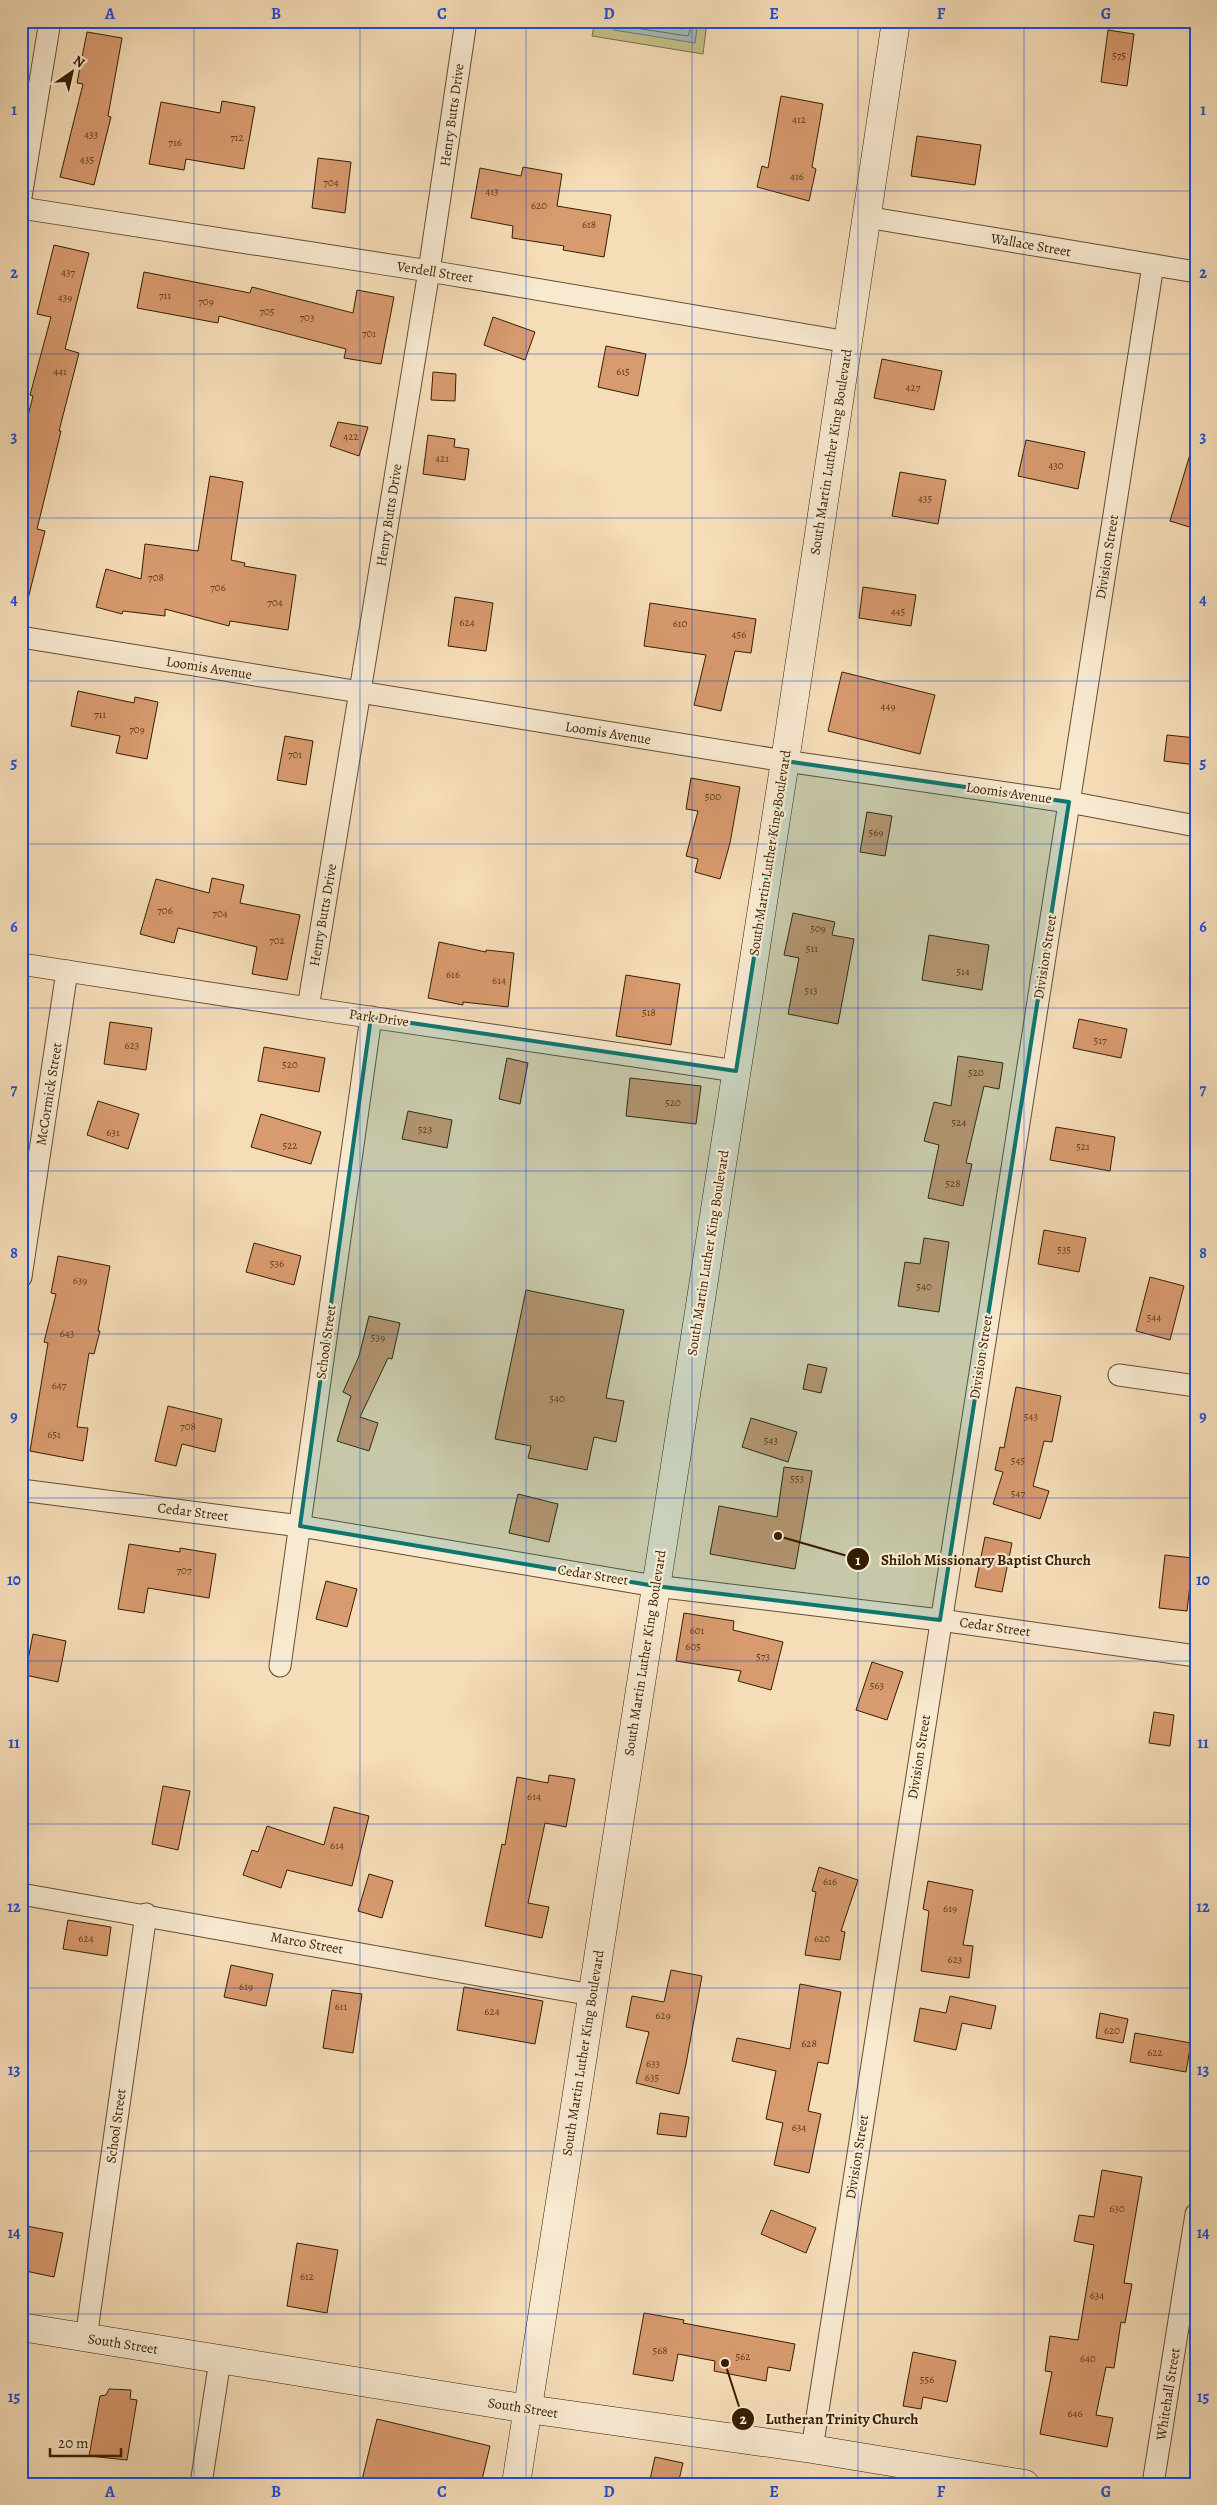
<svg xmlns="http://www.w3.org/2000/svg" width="1217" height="2505" font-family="Alegreya,serif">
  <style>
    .garden { fill: #c4bf89; stroke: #7c6e46 }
    .water { fill: #a3b8bb; stroke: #777a71 }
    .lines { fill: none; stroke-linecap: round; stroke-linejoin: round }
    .shore { stroke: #6c6b5e; stroke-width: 1 }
    .building { fill: #d89a6f; stroke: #351e02 }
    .street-casing { stroke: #654e30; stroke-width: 23 }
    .secondary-casing { stroke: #351e02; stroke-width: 29 }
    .street { stroke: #f8e9d1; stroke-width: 21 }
    .secondary { stroke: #f8e9d1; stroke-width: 28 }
    .marked { fill: #0f766e; fill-opacity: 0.2; stroke: #0f766e; stroke-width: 4; stroke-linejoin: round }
    .grid { fill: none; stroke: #1d4ed8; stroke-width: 1; stroke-opacity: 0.55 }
    .labels { text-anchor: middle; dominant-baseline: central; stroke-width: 4.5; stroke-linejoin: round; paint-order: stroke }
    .number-label { font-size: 11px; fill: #5e3d1d }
    .street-label { font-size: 14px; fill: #351e02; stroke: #f8e9d1 }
    .leader { fill: none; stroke: #351e02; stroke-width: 2 }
    .callout-dot { fill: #351e02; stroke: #f8e9d1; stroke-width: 2 }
    .mark-label { font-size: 15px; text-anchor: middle; font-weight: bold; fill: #fff }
    .callout-label { font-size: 15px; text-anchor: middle; font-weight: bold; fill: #351e02; stroke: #f8e9d1; stroke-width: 4.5; stroke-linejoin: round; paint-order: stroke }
    .neatline { fill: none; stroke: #1d4ed8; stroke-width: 2 }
    .grid-label { font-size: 16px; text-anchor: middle; font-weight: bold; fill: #1d4ed8 }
  </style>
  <rect width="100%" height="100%" fill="#f5ddb8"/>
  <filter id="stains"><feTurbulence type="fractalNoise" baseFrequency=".004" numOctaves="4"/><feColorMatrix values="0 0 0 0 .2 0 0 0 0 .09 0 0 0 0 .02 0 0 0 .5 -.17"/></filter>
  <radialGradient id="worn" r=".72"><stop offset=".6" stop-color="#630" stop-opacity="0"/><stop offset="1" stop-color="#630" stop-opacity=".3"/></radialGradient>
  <polygon class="garden" points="595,21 707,21 703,54 592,36"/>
  <polygon class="water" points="616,21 698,21 695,43 614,30"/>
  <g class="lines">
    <g class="shore">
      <polyline points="620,21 622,26 688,36 693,21"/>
      <polyline points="632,21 683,29 686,21"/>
    </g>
  </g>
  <g class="building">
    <polygon points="1108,30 1134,34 1127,86 1101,82"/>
    <polygon points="87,32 122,38 108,116 111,117 94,185 60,177 83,84 77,83"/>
    <polygon points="781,96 823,104 812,167 816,169 809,201 757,187 762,166 768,168"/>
    <polygon points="222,101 255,107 244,169 186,159 184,170 149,164 161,102 220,113"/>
    <polygon points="917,136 981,145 975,185 911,176"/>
    <polygon points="318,158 351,162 345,213 312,208"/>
    <polygon points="523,167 562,174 557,206 611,215 604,257 563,250 564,246 512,238 513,226 471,218 480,168 521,176"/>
    <polygon points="54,245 89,253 65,349 79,353 59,431 61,431 37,529 45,531 28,599 21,598 21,443 33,396 30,395 51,317 37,314"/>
    <polygon points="144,272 250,293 252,287 353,313 357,290 394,297 381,364 344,358 346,349 219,316 218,323 137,308"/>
    <polygon points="493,317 535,332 525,360 484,345"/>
    <polygon points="606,346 646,354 638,396 598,387"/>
    <polygon points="882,359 942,371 934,410 874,398"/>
    <polygon points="433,372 456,374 455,401 431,400"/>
    <polygon points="338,422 368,427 359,456 330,446"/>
    <polygon points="428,435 455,439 454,447 469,449 465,480 423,474"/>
    <polygon points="1026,440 1085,452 1078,489 1018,476"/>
    <polygon points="1191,451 1196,451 1196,529 1170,521"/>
    <polygon points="900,472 946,480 938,524 892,516"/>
    <polygon points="210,476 243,482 231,560 245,563 244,566 296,575 288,630 230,621 229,626 165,609 165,616 123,611 122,614 96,607 106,569 141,579 145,544 198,551"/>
    <polygon points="863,587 916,595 911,626 859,618"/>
    <polygon points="455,597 493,603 486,651 448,646"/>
    <polygon points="650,603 756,619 751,653 735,651 721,711 694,705 706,655 644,646"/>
    <polygon points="842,672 935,695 920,754 828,731"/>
    <polygon points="78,691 134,703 135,697 158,702 147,759 116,753 120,736 71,726"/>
    <polygon points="1167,735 1196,738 1196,765 1164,761"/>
    <polygon points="285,736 313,741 306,785 277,780"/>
    <polygon points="691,778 740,787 730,843 720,879 695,872 698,859 686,856 698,811 686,809"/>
    <polygon points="867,812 892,816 885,856 860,852"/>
    <polygon points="212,878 244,885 240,903 300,915 287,980 252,974 257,947 178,928 174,943 140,934 156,879 209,893"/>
    <polygon points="793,913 835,922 832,935 854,939 838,1024 788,1014 799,958 784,955"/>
    <polygon points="929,935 989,945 982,990 922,980"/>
    <polygon points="439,942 486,952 486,950 514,953 508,1007 463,1002 463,1005 428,998"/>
    <polygon points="626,975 680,984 671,1045 616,1036"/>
    <polygon points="1079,1019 1127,1029 1121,1058 1073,1048"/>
    <polygon points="110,1022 152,1028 146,1070 104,1064"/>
    <polygon points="264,1047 325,1058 319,1092 258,1081"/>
    <polygon points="958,1056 1003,1063 999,1089 984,1086 966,1163 972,1164 963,1206 928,1198 939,1145 924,1141 934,1102 951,1106"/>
    <polygon points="507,1058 528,1063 520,1104 499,1099"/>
    <polygon points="630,1078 701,1086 696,1124 626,1116"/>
    <polygon points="98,1101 139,1114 128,1149 87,1135"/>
    <polygon points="408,1111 452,1120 447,1148 402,1139"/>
    <polygon points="261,1114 321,1132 311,1164 251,1147"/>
    <polygon points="1056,1127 1115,1137 1110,1171 1050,1160"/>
    <polygon points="1044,1230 1086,1238 1079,1272 1038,1264"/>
    <polygon points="924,1238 949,1242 939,1312 898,1306 905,1262 920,1264"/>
    <polygon points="254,1243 301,1256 294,1285 246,1272"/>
    <polygon points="58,1256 110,1266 98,1331 100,1331 94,1354 89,1353 77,1427 88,1428 83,1461 30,1451 48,1343 44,1342 56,1294 51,1293"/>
    <polygon points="1150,1277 1184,1286 1170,1340 1136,1331"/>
    <polygon points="526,1290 624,1310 606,1398 624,1401 616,1442 594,1437 587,1470 528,1458 531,1446 495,1439"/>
    <polygon points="369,1316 400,1323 392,1359 388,1358 360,1417 378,1423 369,1451 337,1441 351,1396 343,1392 359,1356"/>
    <polygon points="808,1364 827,1368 821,1393 803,1389"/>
    <polygon points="1016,1387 1061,1396 1052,1442 1044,1441 1033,1486 1049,1491 1040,1519 993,1504 1003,1472 995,1470 1000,1447 1004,1448"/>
    <polygon points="168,1406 222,1419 215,1452 182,1444 176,1466 155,1461"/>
    <polygon points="751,1418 797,1432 788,1462 742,1447"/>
    <polygon points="784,1467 812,1471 795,1569 710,1554 719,1506 777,1517"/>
    <polygon points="518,1494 558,1504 549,1542 509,1533"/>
    <polygon points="985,1537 1012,1543 1002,1592 975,1587"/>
    <polygon points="129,1544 180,1552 180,1548 216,1554 209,1598 148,1588 144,1613 118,1609"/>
    <polygon points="1165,1555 1193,1558 1187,1611 1159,1608"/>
    <polygon points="326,1581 357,1589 347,1627 316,1619"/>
    <polygon points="684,1613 734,1621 733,1630 783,1642 771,1690 738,1681 741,1671 676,1661"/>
    <polygon points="33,1634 66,1641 58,1682 25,1675"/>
    <polygon points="872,1662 903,1672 887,1720 856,1710"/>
    <polygon points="1154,1712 1174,1715 1170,1746 1149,1743"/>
    <polygon points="549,1775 575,1779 566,1827 545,1823 528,1903 549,1907 542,1938 485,1926 502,1844 505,1845 517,1777 548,1783"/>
    <polygon points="163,1786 190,1791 178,1850 152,1844"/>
    <polygon points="334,1807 369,1816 352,1886 287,1870 281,1888 243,1875 252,1850 258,1852 267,1826 324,1845"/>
    <polygon points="819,1867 858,1880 841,1931 845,1932 840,1960 805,1955 816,1892 812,1891"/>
    <polygon points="369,1874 393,1881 382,1918 358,1911"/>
    <polygon points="928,1881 973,1890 963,1945 973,1946 969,1978 921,1971 929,1911 923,1909"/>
    <polygon points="68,1920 111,1927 107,1956 63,1949"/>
    <polygon points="231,1965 273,1974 266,2006 224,1997"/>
    <polygon points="671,1970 702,1976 686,2064 679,2094 636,2083 649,2032 626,2027 632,1996 664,2002"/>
    <polygon points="800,1984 841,1992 828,2064 818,2062 808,2111 821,2114 809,2173 774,2165 783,2123 766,2119 776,2071 732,2061 737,2038 790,2049"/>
    <polygon points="464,1987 543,2001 535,2044 457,2030"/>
    <polygon points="332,1990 362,1994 353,2053 323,2048"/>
    <polygon points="950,1996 996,2006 991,2029 962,2023 956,2050 914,2041 920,2008 946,2013"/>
    <polygon points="1100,2013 1128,2019 1123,2043 1096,2038"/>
    <polygon points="1135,2033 1191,2043 1186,2072 1130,2062"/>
    <polygon points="660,2113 689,2117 686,2137 657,2134"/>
    <polygon points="1102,2170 1142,2177 1124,2283 1132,2284 1125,2323 1121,2322 1114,2368 1106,2367 1096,2415 1113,2418 1107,2447 1040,2434 1052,2372 1045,2371 1050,2336 1078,2340 1094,2245 1074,2241 1079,2215 1094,2217"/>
    <polygon points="771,2210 816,2228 806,2253 761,2234"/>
    <polygon points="21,2225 63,2233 54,2277 21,2270"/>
    <polygon points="297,2243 338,2250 327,2313 287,2306"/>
    <polygon points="644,2313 684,2320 683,2323 795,2344 790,2371 768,2367 766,2381 714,2371 715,2361 678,2354 673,2381 633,2374"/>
    <polygon points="913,2352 956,2361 947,2402 923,2397 921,2409 903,2406"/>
    <polygon points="109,2389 131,2390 130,2399 137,2400 127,2460 89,2456 100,2396 106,2395"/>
    <polygon points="377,2419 490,2446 481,2484 379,2484 362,2480"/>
    <polygon points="655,2457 683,2463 678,2484 649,2484"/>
  </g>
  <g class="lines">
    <g class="street-casing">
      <g id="street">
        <polyline points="21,197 50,21"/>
        <polyline points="21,208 429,271 848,342"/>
        <polyline points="866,217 1196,272"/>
        <polyline points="21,637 785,761 1069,802 1196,826"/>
        <polyline points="21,964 308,1008 736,1071"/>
        <polyline points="308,1008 429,271 466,21"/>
        <polyline points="21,1277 67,971"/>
        <polyline points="1119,1375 1196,1386"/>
        <polyline points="21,1490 300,1526 655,1586 940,1620 1196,1656"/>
        <polyline points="280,1666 371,1017"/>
        <polyline points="21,1894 592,1995"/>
        <polyline points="86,2338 146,1914"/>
        <polyline points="812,2449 1153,265"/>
        <polyline points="201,2484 220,2360"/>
        <polyline points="1153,2484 1196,2214"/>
      </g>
    </g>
    <g class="secondary-casing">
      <g id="secondary">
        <polyline points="21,2327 528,2409 812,2449 1025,2484"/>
        <polyline points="516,2484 785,761 896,21"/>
      </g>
    </g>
    <use href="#street" class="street"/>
    <use href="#secondary" class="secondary"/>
  </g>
  <path class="marked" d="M 785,761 L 1069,802 L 940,1620 L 655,1586 L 300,1526 L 371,1017 L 736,1071 Z"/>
  <path class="grid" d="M 194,21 L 194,2484M 360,21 L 360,2484M 526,21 L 526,2484M 692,21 L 692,2484M 858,21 L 858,2484M 1024,21 L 1024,2484M 21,191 L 1196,191M 21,354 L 1196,354M 21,518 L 1196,518M 21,681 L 1196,681M 21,844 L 1196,844M 21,1008 L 1196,1008M 21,1171 L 1196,1171M 21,1334 L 1196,1334M 21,1498 L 1196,1498M 21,1661 L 1196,1661M 21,1824 L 1196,1824M 21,1988 L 1196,1988M 21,2151 L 1196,2151M 21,2314 L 1196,2314"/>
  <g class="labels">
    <g class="number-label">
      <text x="1119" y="55">575</text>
      <text x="799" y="119">412</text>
      <text x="91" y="134">433</text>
      <text x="237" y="137">712</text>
      <text x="175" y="142">716</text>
      <text x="87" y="159">435</text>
      <text x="797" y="176">416</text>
      <text x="331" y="182">704</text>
      <text x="492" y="191">413</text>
      <text x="539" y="205">620</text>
      <text x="589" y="224">618</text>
      <text x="68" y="272">437</text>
      <text x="165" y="295">711</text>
      <text x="65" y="297">439</text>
      <text x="206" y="301">709</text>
      <text x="267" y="311">705</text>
      <text x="307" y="317">703</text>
      <text x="369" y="333">701</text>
      <text x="60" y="371">441</text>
      <text x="623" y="371">615</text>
      <text x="913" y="387">427</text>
      <text x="351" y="436">422</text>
      <text x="442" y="458">421</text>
      <text x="1056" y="465">430</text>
      <text x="925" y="498">435</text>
      <text x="156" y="577">708</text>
      <text x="218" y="587">706</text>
      <text x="275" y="602">704</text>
      <text x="898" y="611">445</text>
      <text x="467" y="622">624</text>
      <text x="680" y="623">610</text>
      <text x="739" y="634">456</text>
      <text x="888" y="706">449</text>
      <text x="100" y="714">711</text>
      <text x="137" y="729">709</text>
      <text x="295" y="754">701</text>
      <text x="713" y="796">500</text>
      <text x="876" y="832">569</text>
      <text x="165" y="910">706</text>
      <text x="220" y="913">704</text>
      <text x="818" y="928">509</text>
      <text x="277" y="940">702</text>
      <text x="812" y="948">511</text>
      <text x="963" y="971">514</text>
      <text x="453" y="974">616</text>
      <text x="499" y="980">614</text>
      <text x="811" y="990">513</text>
      <text x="649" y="1012">518</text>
      <text x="1100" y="1040">517</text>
      <text x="132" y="1045">623</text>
      <text x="290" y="1064">520</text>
      <text x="976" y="1072">520</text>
      <text x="673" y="1102">520</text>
      <text x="959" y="1122">524</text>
      <text x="425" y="1129">523</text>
      <text x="113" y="1132">631</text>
      <text x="290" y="1145">522</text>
      <text x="1083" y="1146">521</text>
      <text x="953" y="1183">528</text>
      <text x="1064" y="1249">535</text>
      <text x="277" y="1263">536</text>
      <text x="80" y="1280">639</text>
      <text x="924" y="1286">540</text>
      <text x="1154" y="1317">544</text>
      <text x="67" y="1333">643</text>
      <text x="378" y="1337">539</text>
      <text x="59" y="1385">647</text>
      <text x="557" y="1398">540</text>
      <text x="1031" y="1416">543</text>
      <text x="188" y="1426">708</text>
      <text x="54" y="1434">651</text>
      <text x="771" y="1440">543</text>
      <text x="1018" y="1460">545</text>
      <text x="797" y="1478">553</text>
      <text x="1018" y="1493">547</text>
      <text x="184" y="1570">707</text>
      <text x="697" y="1630">601</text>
      <text x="693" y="1646">605</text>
      <text x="763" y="1656">573</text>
      <text x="877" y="1685">563</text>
      <text x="534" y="1796">614</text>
      <text x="337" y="1845">614</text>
      <text x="830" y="1881">616</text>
      <text x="950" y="1908">619</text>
      <text x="86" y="1938">624</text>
      <text x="822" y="1938">620</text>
      <text x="955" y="1959">623</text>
      <text x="246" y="1986">619</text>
      <text x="341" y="2006">611</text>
      <text x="492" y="2011">624</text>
      <text x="663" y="2015">629</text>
      <text x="1112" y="2030">620</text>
      <text x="809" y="2043">628</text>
      <text x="1155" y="2052">622</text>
      <text x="653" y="2063">633</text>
      <text x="652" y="2077">635</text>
      <text x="799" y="2127">634</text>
      <text x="1117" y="2208">630</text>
      <text x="307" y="2276">612</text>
      <text x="1097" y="2295">634</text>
      <text x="660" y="2350">568</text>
      <text x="743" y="2356">562</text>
      <text x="1088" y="2358">640</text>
      <text x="927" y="2379">556</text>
      <text x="1075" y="2413">646</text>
    </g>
    <g class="street-label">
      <text transform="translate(452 115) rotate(-82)">Henry Butts Drive</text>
      <text transform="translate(1031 245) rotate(10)">Wallace Street</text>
      <text transform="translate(435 272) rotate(9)">Verdell Street</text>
      <text transform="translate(831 452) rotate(-81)">South Martin Luther King Boulevard</text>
      <text transform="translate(389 515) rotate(-81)">Henry Butts Drive</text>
      <text transform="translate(1107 557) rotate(-81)">Division Street</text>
      <text transform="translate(209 668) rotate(9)">Loomis Avenue</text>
      <text transform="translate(608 733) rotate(9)">Loomis Avenue</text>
      <text transform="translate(1009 793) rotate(8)">Loomis Avenue</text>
      <text transform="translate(770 853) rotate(-81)">South Martin Luther King Boulevard</text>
      <text transform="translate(323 915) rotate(-80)">Henry Butts Drive</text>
      <text transform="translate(1045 957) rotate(-81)">Division Street</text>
      <text transform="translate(379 1018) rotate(8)">Park Drive</text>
      <text transform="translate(49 1094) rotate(-81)">McCormick Street</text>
      <text transform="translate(708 1253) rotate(-81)">South Martin Luther King Boulevard</text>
      <text transform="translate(326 1342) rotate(-82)">School Street</text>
      <text transform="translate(981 1357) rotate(-81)">Division Street</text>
      <text transform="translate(193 1512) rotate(7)">Cedar Street</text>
      <text transform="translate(593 1575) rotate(9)">Cedar Street</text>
      <text transform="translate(995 1627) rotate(8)">Cedar Street</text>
      <text transform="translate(645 1653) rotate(-81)">South Martin Luther King Boulevard</text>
      <text transform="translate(919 1757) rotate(-81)">Division Street</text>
      <text transform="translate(307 1943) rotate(10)">Marco Street</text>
      <text transform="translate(583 2053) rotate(-81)">South Martin Luther King Boulevard</text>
      <text transform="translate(116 2126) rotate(-82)">School Street</text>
      <text transform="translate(857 2157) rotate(-81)">Division Street</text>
      <text transform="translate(123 2344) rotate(9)">South Street</text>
      <text transform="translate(1168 2394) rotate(-81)">Whitehall Street</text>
      <text transform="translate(523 2408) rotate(9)">South Street</text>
    </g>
  </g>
  <path class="leader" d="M778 1536L858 1559M725 2363L743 2419"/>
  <g class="callout-dot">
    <circle cx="778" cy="1536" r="5"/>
    <circle cx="725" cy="2363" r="5"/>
    <circle cx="858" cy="1559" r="12"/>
    <circle cx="743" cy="2419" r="12"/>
  </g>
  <g class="mark-label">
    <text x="858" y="1565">1</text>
    <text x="743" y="2424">2</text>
  </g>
  <g class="callout-label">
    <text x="986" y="1565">Shiloh Missionary Baptist Church</text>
    <text x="842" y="2424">Lutheran Trinity Church</text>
  </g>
  <rect width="1217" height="2505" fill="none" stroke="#f5ddb8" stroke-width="55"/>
  <g transform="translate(72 72) rotate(34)" stroke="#f8e9d1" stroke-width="4" paint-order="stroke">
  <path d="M0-4L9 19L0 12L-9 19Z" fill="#351e02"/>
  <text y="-8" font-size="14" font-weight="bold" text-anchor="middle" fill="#351e02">N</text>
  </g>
  <path d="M50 2448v8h71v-8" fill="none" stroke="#351e02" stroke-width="2.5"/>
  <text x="58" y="2448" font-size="15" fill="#351e02" stroke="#f8e9d1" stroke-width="4" paint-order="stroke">20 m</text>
  <rect x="28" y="28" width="1162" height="2450" class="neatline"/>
  <g class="grid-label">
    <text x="110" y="19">A</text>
    <text x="276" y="19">B</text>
    <text x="442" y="19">C</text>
    <text x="609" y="19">D</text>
    <text x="774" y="19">E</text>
    <text x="941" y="19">F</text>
    <text x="1106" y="19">G</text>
    <text x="14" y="115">1</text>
    <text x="1203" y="115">1</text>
    <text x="14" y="278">2</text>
    <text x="1203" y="278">2</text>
    <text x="14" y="442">3</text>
    <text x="1203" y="442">3</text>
    <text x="14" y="605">4</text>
    <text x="1203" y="605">4</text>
    <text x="14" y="768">5</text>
    <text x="1203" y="768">5</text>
    <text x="14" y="932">6</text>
    <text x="1203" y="932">6</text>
    <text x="14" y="1095">7</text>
    <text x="1203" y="1095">7</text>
    <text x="14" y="1258">8</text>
    <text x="1203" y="1258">8</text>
    <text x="14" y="1422">9</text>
    <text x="1203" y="1422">9</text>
    <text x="14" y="1585">10</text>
    <text x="1203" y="1585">10</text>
    <text x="14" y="1748">11</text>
    <text x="1203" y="1748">11</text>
    <text x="14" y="1912">12</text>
    <text x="1203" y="1912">12</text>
    <text x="14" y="2075">13</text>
    <text x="1203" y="2075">13</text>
    <text x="14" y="2238">14</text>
    <text x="1203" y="2238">14</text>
    <text x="14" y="2402">15</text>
    <text x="1203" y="2402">15</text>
    <text x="110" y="2497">A</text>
    <text x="276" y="2497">B</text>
    <text x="442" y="2497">C</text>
    <text x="609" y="2497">D</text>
    <text x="774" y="2497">E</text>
    <text x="941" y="2497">F</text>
    <text x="1106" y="2497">G</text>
  </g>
  <rect width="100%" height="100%" filter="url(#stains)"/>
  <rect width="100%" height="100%" fill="url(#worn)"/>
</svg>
